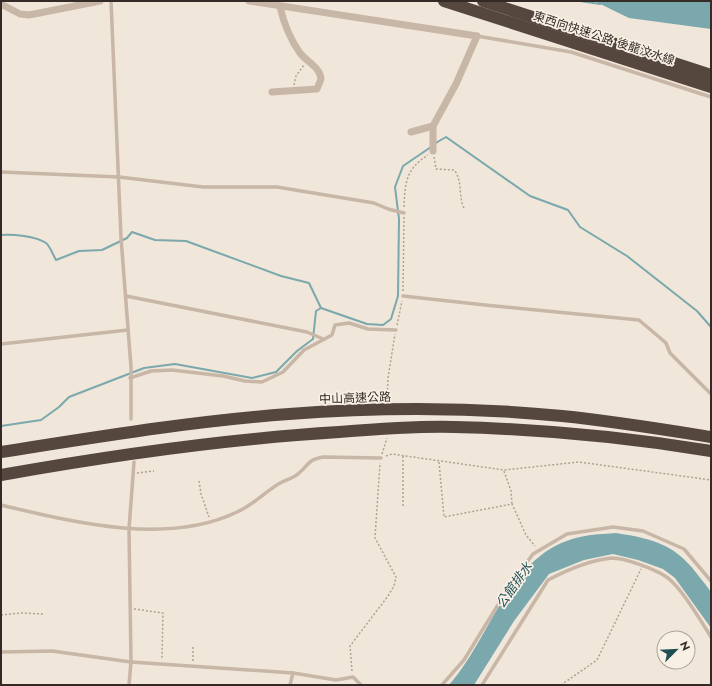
<svg xmlns="http://www.w3.org/2000/svg" width="712" height="686" font-family="Jost,'Noto Sans TC',sans-serif">
  <style>
    .water { fill: #7aa8ac }
    .lines { fill: none; stroke-linecap: round; stroke-linejoin: round }
    .stream { stroke: #7aa8ac; stroke-width: 2 }
    .path { stroke: #b3a190; stroke-width: 1.5; stroke-dasharray: 2 2; stroke-linecap: butt }
    .lane { stroke: #c8b6a6; stroke-width: 3.5 }
    .street { stroke: #c8b6a6; stroke-width: 7 }
    .highway { stroke: #55463e; stroke-width: 12 }
    .labels { text-anchor: middle; dominant-baseline: central; stroke-width: 3.5; stroke-linejoin: round; paint-order: stroke }
    .street-label { font-size: 12px; fill: #342b27; stroke: #f8f0e5 }
    .water-label { font-size: 13px; font-style: italic; fill: #1e4e54; stroke: #f8f0e5 }
  </style>
  <rect width="100%" height="100%" fill="#f0e6d9"/>
  <g class="water">
    <polygon points="594,1 711,1 711,29 629,18"/>
    <path d="M 616,533 C 655,539 677,545 701,579 C 704,583 710,589 711,594 C 712,604 711,618 711,628 L 675,578 L 663,569 L 638,560 L 613,554 L 584,560 L 549,574 L 514,621 L 474,685 L 449,685 C 492,637 508,553 580,537 C 592,534 604,534 616,533 Z"/>
  </g>
  <g class="lines">
    <g class="stream">
      <polyline points="580,1 600,4"/>
      <polyline points="434,144 446,137 530,196 568,210 580,227 627,256 697,311 711,327"/>
      <path d="M 1,235 C 12,234 36,236 46,243 C 50,246 53,255 56,260 L 79,251 L 102,250 L 127,238 L 132,232 L 155,240 L 186,241 L 281,276 L 309,283 L 321,308 L 367,324 L 383,325 L 391,319 L 398,296 L 399,219 L 395,187 L 403,166 L 431,147"/>
      <polyline points="1,426 41,420 59,407 69,397 144,368 175,364 252,378 276,372 297,351 313,339 316,311 321,308"/>
    </g>
    <g class="path">
      <polyline points="294,85 296,76 304,65"/>
      <path d="M 434,157 L 436,169 L 454,170 C 463,180 458,197 464,208"/>
      <path d="M 404,207 C 405,182 406,169 428,155"/>
      <polyline points="403,291 404,217"/>
      <polyline points="397,325 402,301"/>
      <polyline points="387,398 388,378 395,334"/>
      <polyline points="382,454 387,438"/>
      <polyline points="386,456 392,454 504,470 579,462 711,480"/>
      <polyline points="403,456 403,507"/>
      <polyline points="439,462 444,517 512,504 526,535 535,546"/>
      <polyline points="504,471 511,491 512,504"/>
      <polyline points="137,473 154,471"/>
      <polyline points="199,481 201,494 209,517"/>
      <polyline points="134,609 163,613 162,658"/>
      <polyline points="1,615 21,613 43,614"/>
      <polyline points="193,661 193,645"/>
      <polyline points="352,671 350,646 388,596 394,586 396,577 375,538 380,463"/>
      <polyline points="561,685 597,660 641,569"/>
    </g>
    <g class="lane">
      <polyline points="111,1 121,238 131,367 131,419"/>
      <polyline points="477,36 571,52 711,97"/>
      <polyline points="1,172 119,177 203,187 277,187 374,203 388,209 404,213"/>
      <polyline points="126,296 307,332 323,339"/>
      <polyline points="403,296 485,305 639,320 666,343 670,353 711,394"/>
      <polyline points="1,344 128,330"/>
      <polyline points="130,378 151,371 172,370 223,376 245,381 262,382 283,372 304,350 332,335 335,325 349,323 368,329 396,330"/>
      <path d="M 1,505 C 73,522 167,546 237,512 C 253,505 265,492 280,483 C 286,480 294,478 299,473 C 309,465 307,460 323,457 L 381,458"/>
      <polyline points="1,652 52,651 131,662 293,673 336,680 353,677 361,685"/>
      <polyline points="129,685 131,662 129,529 134,462"/>
      <polyline points="290,685 293,673"/>
      <polyline points="442,685 464,660 512,582 533,554 567,534 613,527 643,531 684,549 711,581"/>
      <path d="M 482,685 L 548,580 C 567,570 591,560 612,558 C 625,558 654,569 665,576 C 680,585 701,621 711,637"/>
    </g>
    <g class="street">
      <polyline points="249,1 477,36 456,84 433,126 411,132"/>
      <polyline points="1,4 20,14 29,15 100,1"/>
      <path d="M 272,92 L 317,89 L 321,79 C 320,67 307,62 300,53 C 290,39 284,24 280,7"/>
      <polyline points="433,126 433,151"/>
    </g>
    <g class="highway">
      <polyline points="444,1 711,87"/>
      <polyline points="483,1 711,75"/>
      <path d="M 1,452 C 97,437 193,421 289,414 C 379,407 472,407 562,416 C 612,421 661,429 711,437"/>
      <path d="M 1,475 C 113,455 225,439 339,432 C 377,429 416,426 454,427 C 540,429 626,437 711,451"/>
    </g>
  </g>
  <g class="labels">
    <g class="street-label">
      <text transform="translate(604 38) rotate(18)">東西向快速公路 後龍汶水線</text>
      <text transform="translate(355 398) rotate(-2)">中山高速公路</text>
    </g>
    <g class="water-label">
      <text transform="translate(514 585) rotate(-55)">公館排水</text>
    </g>
  </g>
  <rect width="712" height="686" fill="none" stroke="#342b27" stroke-width="4"/>
  <g transform="translate(676 650) rotate(66)"><circle r="19" fill="#f8f0e5" stroke="#aaa199"/>
  <path d="M0-3L7 15L0 10L-7 15Z" fill="#1e4e54"/>
  <text y="-6" font-size="11" font-weight="bold" text-anchor="middle" fill="#342b27">N</text>
  </g>
</svg>
